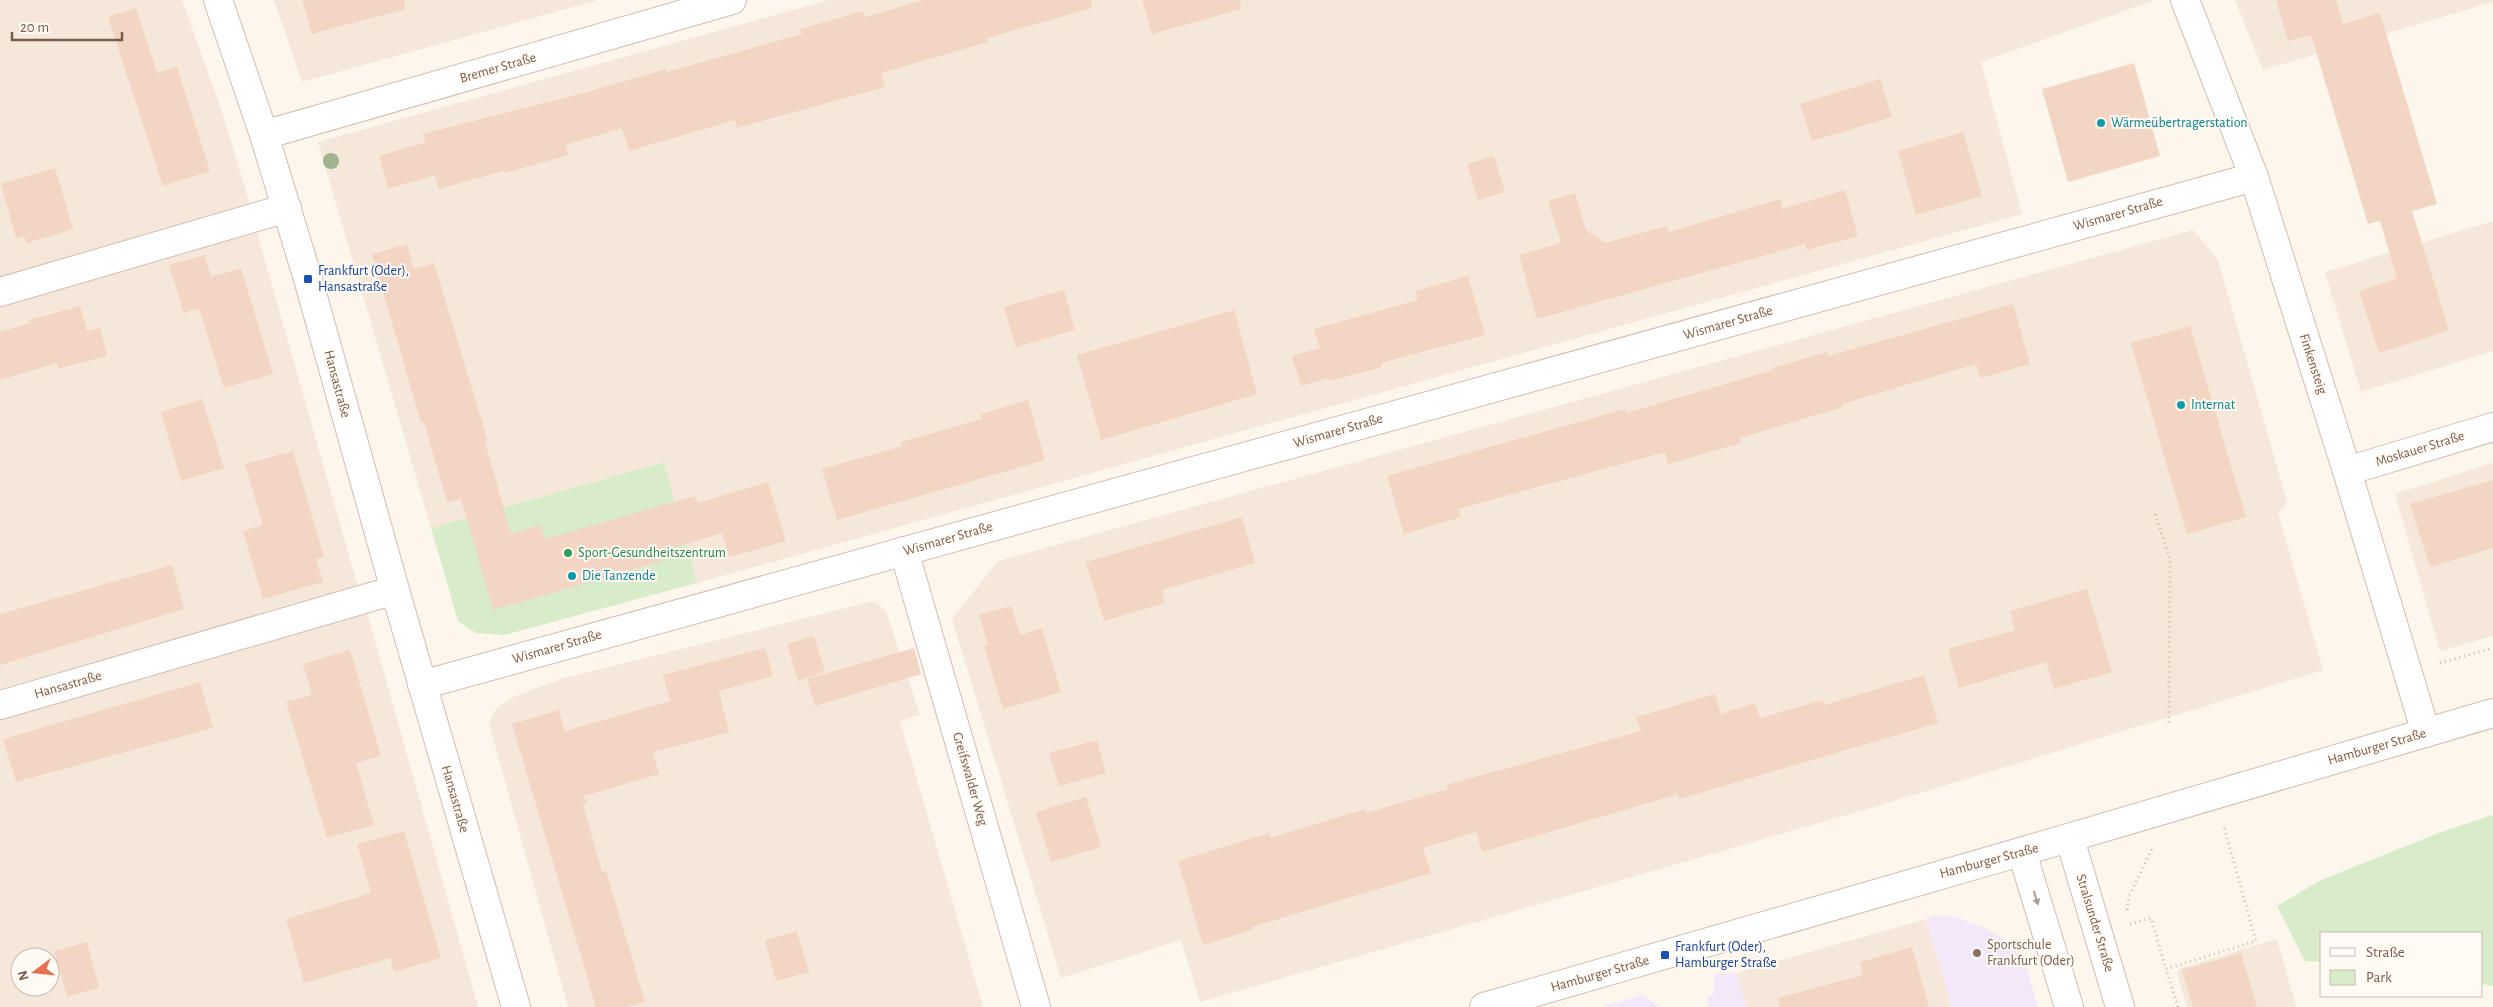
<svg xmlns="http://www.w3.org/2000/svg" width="2493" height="1007" font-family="'Alegreya Sans',sans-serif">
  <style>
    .residential { fill: #f5e8da; fill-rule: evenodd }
    .education { fill: #f3e8fa }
    .green { fill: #d8ecc9 }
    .building { fill: #f3d5c3 }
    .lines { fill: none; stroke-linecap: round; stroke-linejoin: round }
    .street-casing { stroke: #d1beb0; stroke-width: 30 }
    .path { stroke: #d9b8a5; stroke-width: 3; stroke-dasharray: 1 4; stroke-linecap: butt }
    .street { stroke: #fff; stroke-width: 28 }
    .tree { fill: #a0b28e }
    .oneway { fill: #af9d94 }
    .culture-dot { fill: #0f9aa8; stroke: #fffaf3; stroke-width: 2 }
    .transit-dot { fill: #1a4fb4; stroke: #fffaf3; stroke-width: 2 }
    .leisure-dot { fill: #2e9e5b; stroke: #fffaf3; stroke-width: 2 }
    .education-dot { fill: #8d6e63; stroke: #fffaf3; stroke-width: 2 }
    .labels { text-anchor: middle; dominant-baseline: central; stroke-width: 4; stroke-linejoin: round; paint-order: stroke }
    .street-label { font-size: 14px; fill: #7a5c4d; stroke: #fffaf3 }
    .culture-label { font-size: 14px; fill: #0d838f; stroke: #fffaf3; text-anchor: start }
    .transit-label { font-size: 14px; fill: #164399; stroke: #fffaf3; text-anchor: start }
    .leisure-label { font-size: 14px; fill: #27864d; stroke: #fffaf3; text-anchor: start }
    .education-label { font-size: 14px; fill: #785e54; stroke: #fffaf3; text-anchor: start }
  </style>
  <rect width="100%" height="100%" fill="#fdf6ec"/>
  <g class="residential">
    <polygon points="0,0 182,0 222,112 250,205 0,277"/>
    <polygon points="274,0 598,0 302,82"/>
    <polygon points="829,0 2155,0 1981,62 2022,214 697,583 664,462 431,528 318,142"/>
    <polygon points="2235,0 2493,0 2493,2 2263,70"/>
    <polygon points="2493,221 2493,351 2361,392 2325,272"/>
    <polygon points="256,229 358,587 0,689 0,304"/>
    <polygon points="2193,230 2218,260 2287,502 2278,513 2323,670 1874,807 1200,1002 1181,940 1061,978 952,619 998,561"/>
    <polygon points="2493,463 2493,636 2440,651 2395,494"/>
    <polygon points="874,601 886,611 920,715 900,721 983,1007 568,1007 489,724 495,710 513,697 561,679"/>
    <path d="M 366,609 L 478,1007 L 0,1007 L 0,717 ZM 20,957 L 50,957 L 50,987 L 20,987 Z"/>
    <polygon points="1926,919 1952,1007 1746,1007 1736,973"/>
    <polygon points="2277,939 2296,1007 2187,1007 2177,974 2181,968"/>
  </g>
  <g class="education">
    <polygon points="1933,916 1956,917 1985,928 2009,942 2025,964 2038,1007 1952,1007 1926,919"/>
    <polygon points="1736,973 1746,1007 1709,1007 1707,998 1713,995 1714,974"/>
    <polygon points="1643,995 1660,1007 1602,1007"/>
  </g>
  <g class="green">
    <polygon points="664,462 697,583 504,635 476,633 458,621 431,528"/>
    <polygon points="2493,815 2493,986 2482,984 2482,933 2322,933 2322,962 2305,961 2277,906 2321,880 2436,834"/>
  </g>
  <g class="building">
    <polygon points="302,0 404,0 405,9 312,34"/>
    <polygon points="924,0 1091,0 1092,8 987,38 988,42 881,73 885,87 737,128 735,120 629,151 622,128 566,145 569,155 504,173 503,171 439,189 435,175 388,189 379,156 426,142 423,134 584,93 666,69 667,72 802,34 800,29 863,11 865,17"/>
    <polygon points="1142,0 1240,0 1241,9 1152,34"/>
    <polygon points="2276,0 2336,0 2343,24 2380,13 2437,204 2412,211 2449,330 2379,353 2359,291 2397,279 2380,221 2368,224 2311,35 2288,41"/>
    <polygon points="136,8 157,73 177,67 210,171 163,186 108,17"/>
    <polygon points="2134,63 2160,156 2068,182 2042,89"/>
    <polygon points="1880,79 1892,117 1812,141 1800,104"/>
    <polygon points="1963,132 1982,196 1916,215 1898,151"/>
    <polygon points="1494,156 1505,192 1478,200 1467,164"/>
    <polygon points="55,168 73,229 27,243 24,236 16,238 1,184"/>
    <polygon points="1845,190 1858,236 1807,250 1805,244 1537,319 1519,255 1561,243 1548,201 1575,193 1586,230 1605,243 1667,226 1669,232 1780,199 1782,209"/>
    <polygon points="407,244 414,269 434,263 488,441 485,442 511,534 541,525 545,539 695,496 698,503 768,482 786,541 729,557 722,533 660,552 662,561 493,610 461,499 447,502 424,422 421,423 372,254"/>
    <polygon points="205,255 211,277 241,268 273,374 224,388 199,308 184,313 169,265"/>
    <polygon points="1468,276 1485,335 1381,363 1382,367 1329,381 1328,378 1301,386 1292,356 1320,348 1314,329 1418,300 1415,291"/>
    <polygon points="1064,290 1075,330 1016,347 1004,307"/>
    <polygon points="2013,304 2030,364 1980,378 1976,364 1842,404 1843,407 1740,438 1741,443 1668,464 1665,452 1458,509 1461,517 1404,534 1387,476 1625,409 1626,413 1773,370 1772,368 1827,352 1828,356"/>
    <polygon points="80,306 87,331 100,328 107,356 58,369 57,363 0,380 0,332 30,323 29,320"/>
    <polygon points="1234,310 1257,394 1101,440 1077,355"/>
    <polygon points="2190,326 2246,517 2187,534 2131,343"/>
    <polygon points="202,399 224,468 181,481 161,412"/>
    <polygon points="1028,400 1045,460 837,520 822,469 902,446 901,442 982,419 981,414"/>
    <polygon points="293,451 324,557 316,559 323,582 263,599 243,531 263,525 245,464"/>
    <polygon points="2493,480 2493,548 2430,567 2410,504"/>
    <polygon points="1242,517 1255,563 1162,590 1165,603 1104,621 1086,562"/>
    <polygon points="172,565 184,609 0,665 0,614"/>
    <polygon points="2087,589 2112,672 2054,689 2046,662 1959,688 1948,649 2015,630 2010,611"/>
    <polygon points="1011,606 1020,635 1042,628 1061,692 1003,709 984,646 988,645 979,615"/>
    <polygon points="814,636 825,672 798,681 787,644"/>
    <polygon points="765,648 773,676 719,691 729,732 653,752 659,774 584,796 587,803 583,804 602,872 606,871 645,1002 627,1007 596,1007 512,724 559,710 565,731 670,701 663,675"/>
    <polygon points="914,648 921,674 815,706 807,679"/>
    <polygon points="350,650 381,756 356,763 374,825 327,838 286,702 312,695 303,664"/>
    <polygon points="1924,675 1938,723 1679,799 1678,794 1482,852 1476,832 1423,848 1431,873 1252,927 1252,930 1203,945 1178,861 1269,833 1270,838 1365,809 1366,813 1448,789 1446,785 1641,731 1636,717 1715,694 1721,714 1755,703 1760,718 1823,700 1824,705"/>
    <polygon points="200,682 213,728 16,782 3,739"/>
    <polygon points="1097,740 1106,773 1059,786 1049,753"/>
    <polygon points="1086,797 1101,847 1051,862 1036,812"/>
    <polygon points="404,831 441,958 394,972 390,958 304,983 286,919 371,893 357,844"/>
    <polygon points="797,931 809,972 776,981 765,940"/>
    <polygon points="87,942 99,988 67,997 54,951"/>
    <polygon points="1912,947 1929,1007 1780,1007 1778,998 1863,975 1860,962"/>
    <polygon points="2241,953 2257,1007 2193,1007 2182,970"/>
  </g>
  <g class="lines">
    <g class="street-casing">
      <g id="street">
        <polyline points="218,0 264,135 308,279 395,590 516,1007"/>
        <polyline points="2185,0 2254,177 2347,471 2426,733"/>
        <polyline points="264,135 732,0"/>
        <polyline points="0,292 287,208"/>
        <polyline points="2347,471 2493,427"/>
        <polyline points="904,551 1036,1007"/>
        <polyline points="422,685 2254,177"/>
        <polyline points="0,705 395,590"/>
        <polyline points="2070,839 2120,1007"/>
        <polyline points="2022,852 2069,1007"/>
        <path d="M 1484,1007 C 1821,910 2157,813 2493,713"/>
      </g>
    </g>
    <g class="path">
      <polyline points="2155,514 2170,559 2169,726"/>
      <polyline points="2440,663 2493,648"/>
      <polyline points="2127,910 2129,896 2152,849"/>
      <polyline points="2130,924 2151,918 2166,969"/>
      <polyline points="2178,1007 2166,969 2256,941 2224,827"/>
    </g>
    <use href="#street" class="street"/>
  </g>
  <circle class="tree" cx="331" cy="161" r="8"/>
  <defs><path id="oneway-solid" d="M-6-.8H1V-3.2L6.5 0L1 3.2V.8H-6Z" transform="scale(1.25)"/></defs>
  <use class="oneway" href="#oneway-solid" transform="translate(2036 898) rotate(73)"/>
  <g class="culture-dot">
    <circle cx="2101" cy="123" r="5"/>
    <circle cx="2181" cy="405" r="5"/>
    <circle cx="572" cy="576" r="5"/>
  </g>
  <g class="transit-dot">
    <rect x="303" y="274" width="10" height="10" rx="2.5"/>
    <rect x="1660" y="950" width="10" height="10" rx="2.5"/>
  </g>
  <circle class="leisure-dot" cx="568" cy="553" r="5"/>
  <circle class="education-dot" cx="1977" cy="953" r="5"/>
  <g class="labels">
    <g class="street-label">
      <text transform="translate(498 68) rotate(-16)">Bremer Straße</text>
      <text transform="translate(2118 214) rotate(-16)">Wismarer Straße</text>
      <text transform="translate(1728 323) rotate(-16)">Wismarer Straße</text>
      <text transform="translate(2313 364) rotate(72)">Finkensteig</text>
      <text transform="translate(337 384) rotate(75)">Hansastraße</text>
      <text transform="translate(1338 431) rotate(-16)">Wismarer Straße</text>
      <text transform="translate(2420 449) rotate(-17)">Moskauer Straße</text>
      <text transform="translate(948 539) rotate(-16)">Wismarer Straße</text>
      <text transform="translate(557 647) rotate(-16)">Wismarer Straße</text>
      <text transform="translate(68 685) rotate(-16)">Hansastraße</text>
      <text transform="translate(2377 747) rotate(-16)">Hamburger Straße</text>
      <text transform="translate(970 779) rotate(74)">Greifswalder Weg</text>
      <text transform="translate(455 799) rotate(74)">Hansastraße</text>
      <text transform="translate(1989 861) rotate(-15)">Hamburger Straße</text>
      <text transform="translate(2095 923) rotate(73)">Stralsunder Straße</text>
      <text transform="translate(1600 974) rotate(-16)">Hamburger Straße</text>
    </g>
    <g class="culture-label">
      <text x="2111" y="123">Wärmeübertragerstation</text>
      <text x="2191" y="405">Internat</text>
      <text x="582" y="576">Die Tanzende</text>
    </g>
    <g class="transit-label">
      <text x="318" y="271">Frankfurt (Oder),<tspan x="318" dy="16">Hansastraße</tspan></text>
      <text x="1675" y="947">Frankfurt (Oder),<tspan x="1675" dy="16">Hamburger Straße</tspan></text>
    </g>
    <g class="leisure-label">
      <text x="578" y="553">Sport-Gesundheitszentrum</text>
    </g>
    <g class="education-label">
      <text x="1987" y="945">Sportschule<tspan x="1987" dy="16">Frankfurt (Oder)</tspan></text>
    </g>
  </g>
  <rect x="2320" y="932" width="162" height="65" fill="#fffaf3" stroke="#cabbb1"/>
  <rect x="2330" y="948" width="25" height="8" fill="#ffffff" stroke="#cabbb1"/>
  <text x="2366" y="957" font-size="15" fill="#7a5c4d">Straße</text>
  <rect x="2330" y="970" width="25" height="15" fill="#d8ecc9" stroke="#cabbb1"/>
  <text x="2366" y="982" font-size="15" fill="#7a5c4d">Park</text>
  <g transform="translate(35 972) rotate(254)"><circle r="24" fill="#fffaf3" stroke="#cabbb1"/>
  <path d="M0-4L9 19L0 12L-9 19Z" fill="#e76f51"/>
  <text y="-8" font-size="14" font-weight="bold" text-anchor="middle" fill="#7a5c4d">N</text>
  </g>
  <path d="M12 32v8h110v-8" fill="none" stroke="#7a5c4d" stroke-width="2.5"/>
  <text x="20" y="32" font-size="15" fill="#7a5c4d" stroke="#fffaf3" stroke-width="4" paint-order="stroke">20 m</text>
</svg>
